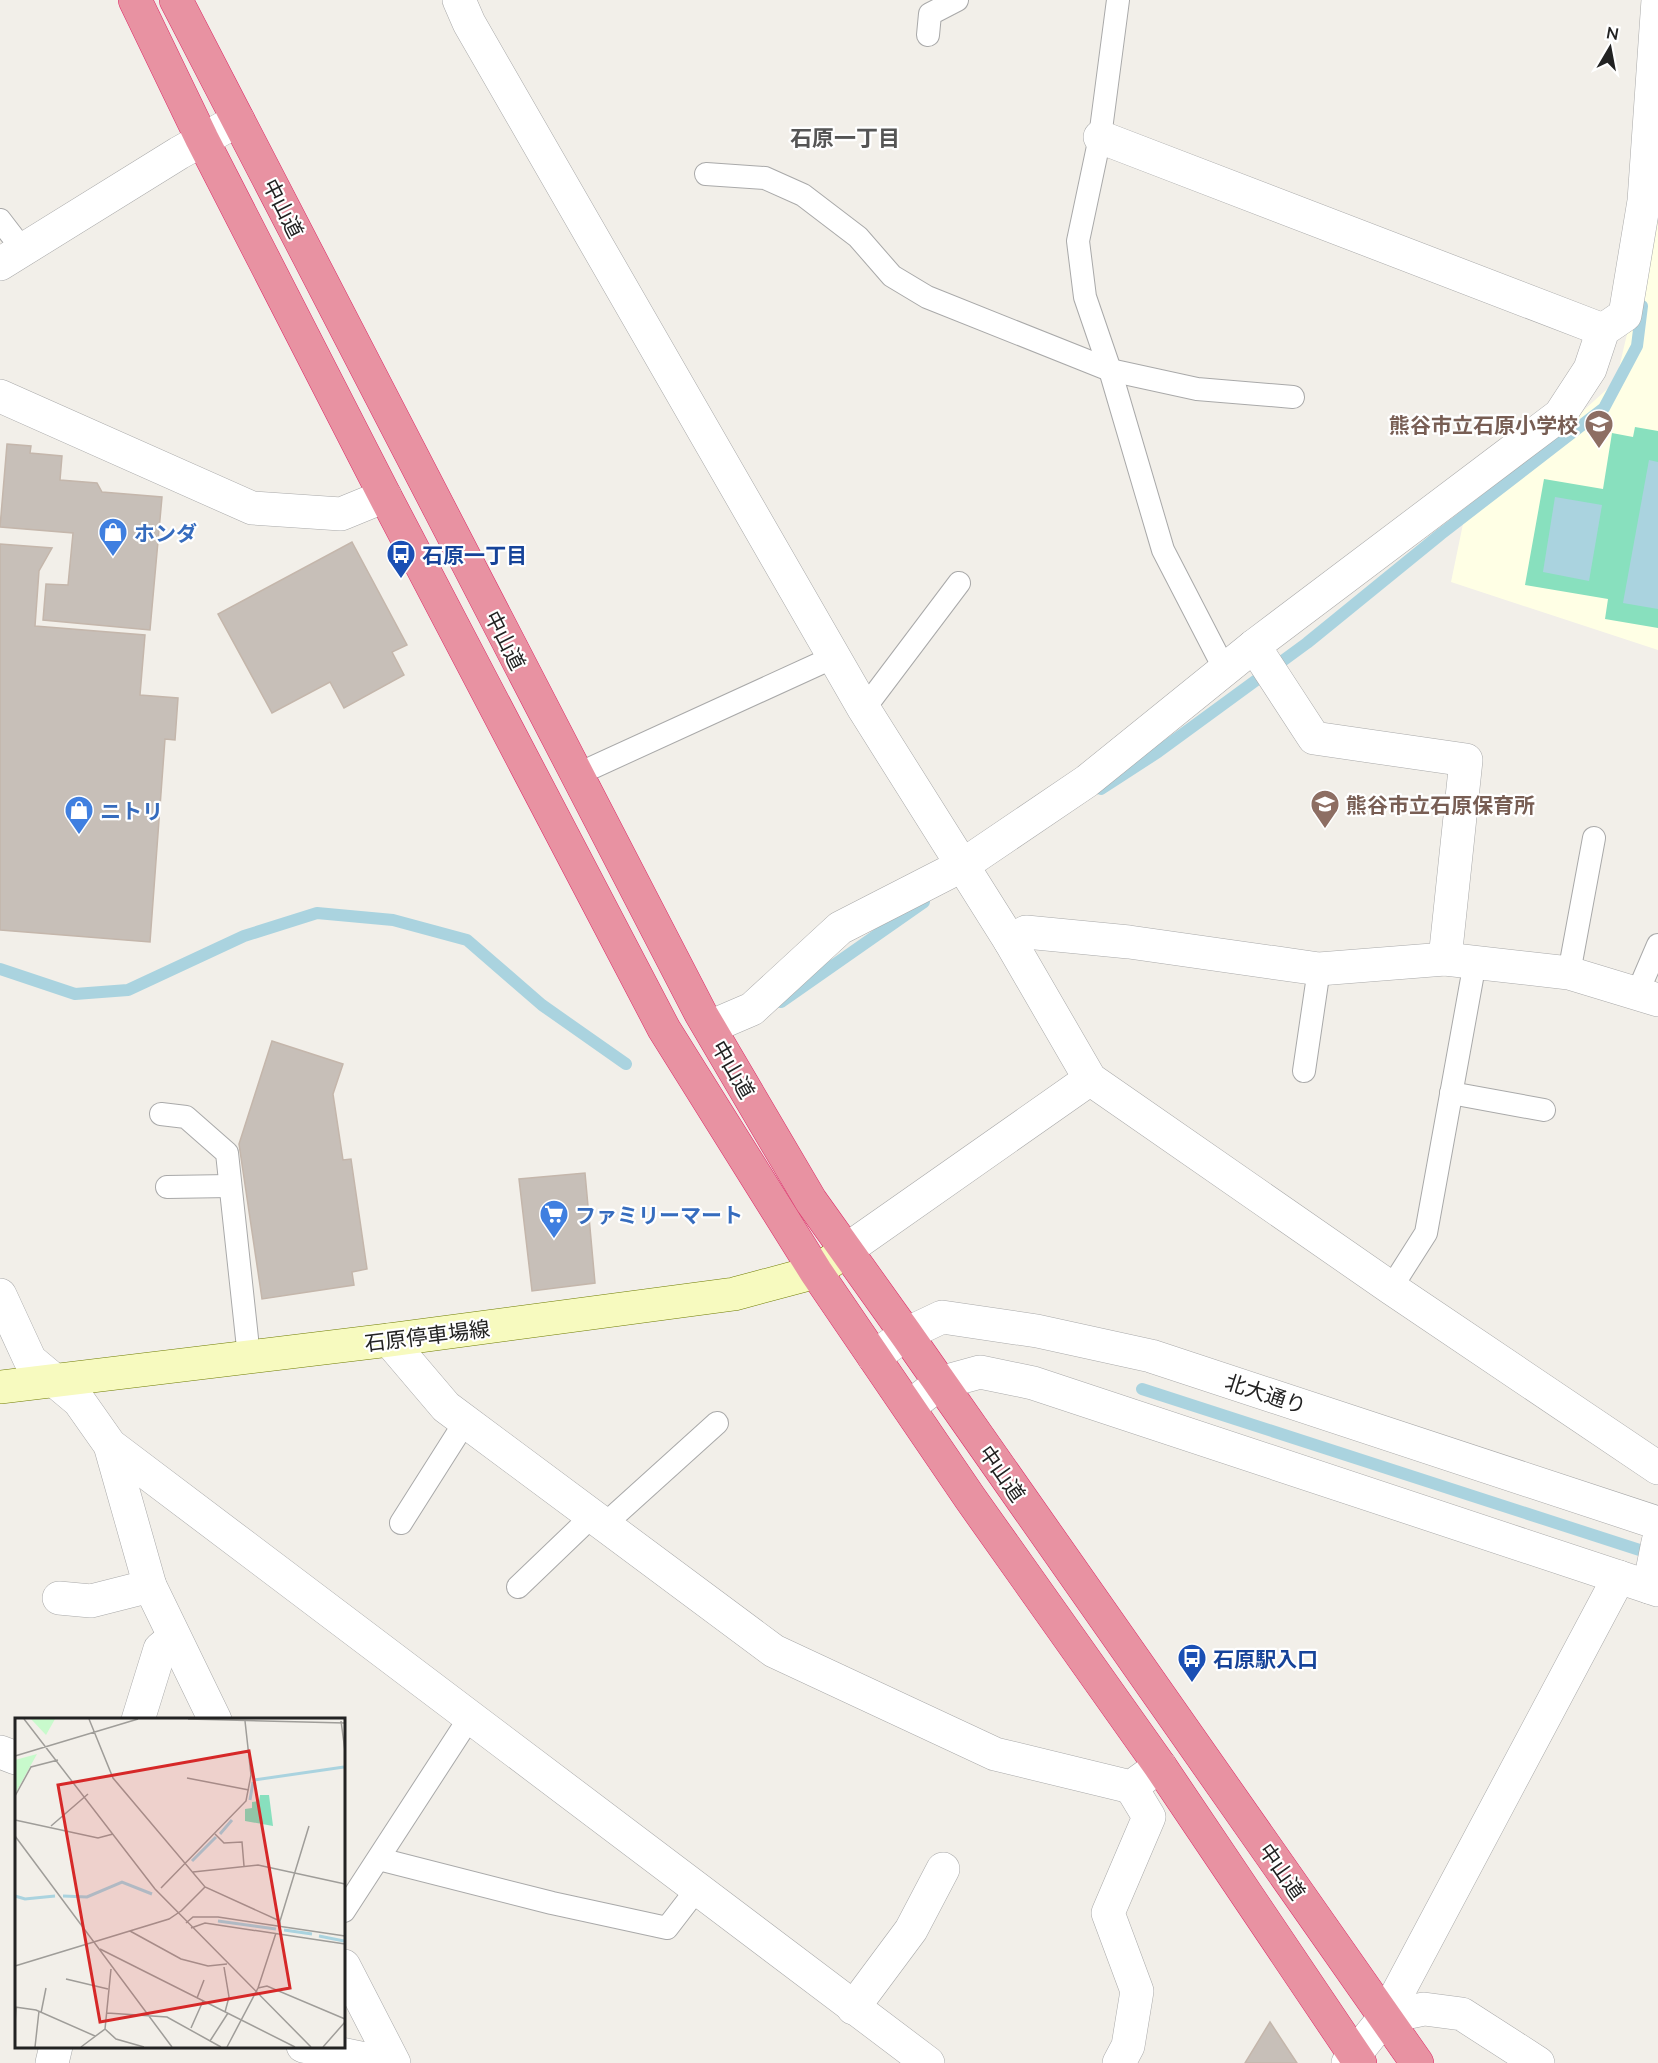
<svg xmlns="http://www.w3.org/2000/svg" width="1658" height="2063" font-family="Lato,'Noto Sans JP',sans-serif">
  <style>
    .education { fill: #ffffe5 }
    .pitch { fill: #88e0be }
    .water { fill: #aad3df }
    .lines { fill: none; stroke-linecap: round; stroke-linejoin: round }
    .stream { stroke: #aad3df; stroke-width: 12 }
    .building { fill: #c7bfb8; stroke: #c4b6ab; stroke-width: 1.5 }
    .lane-casing { stroke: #a9a9a9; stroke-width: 24 }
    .street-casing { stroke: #a9a9a9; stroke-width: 34 }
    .secondary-casing { stroke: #707d05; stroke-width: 34 }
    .highway-casing { stroke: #dc2a67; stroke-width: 34 }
    .lane { stroke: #fff; stroke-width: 22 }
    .street { stroke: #fff; stroke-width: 33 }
    .secondary { stroke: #f7fabf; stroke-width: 33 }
    .highway { stroke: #e892a2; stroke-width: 33 }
    .labels { text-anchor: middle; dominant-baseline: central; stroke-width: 4.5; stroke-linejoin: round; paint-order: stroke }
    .street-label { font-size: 21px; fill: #222; stroke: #fff }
    .education-label { font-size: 21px; font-weight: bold; fill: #785e54; stroke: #fff; text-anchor: end }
    .shop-label { font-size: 21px; font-weight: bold; fill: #366cbe; stroke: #fff; text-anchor: start }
    .transit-label { font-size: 21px; font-weight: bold; fill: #164399; stroke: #fff; text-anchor: start }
    .neighbourhood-label { font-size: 22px; font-weight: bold; fill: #555; stroke: #fff }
    .inset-river { fill: none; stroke: #aad3df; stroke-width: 3 }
    .inset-road { fill: none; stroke: #9f9d99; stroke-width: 1.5 }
    .view { fill: #d62828; fill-opacity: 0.15; stroke: #d62828; stroke-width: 3 }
    .inset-edge { fill: none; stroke: #222; stroke-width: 3 }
  </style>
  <rect width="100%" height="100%" fill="#f2efe9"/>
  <polygon class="education" points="1658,123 1658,650 1451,582 1464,519 1616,381 1650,236"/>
  <polygon class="pitch" points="1635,427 1658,431 1658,628 1605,619 1608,599 1525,585 1544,479 1603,489 1612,433 1633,437"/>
  <g class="water">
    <polygon points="1649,460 1658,462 1658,609 1623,603"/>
    <polygon points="1555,497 1602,505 1589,581 1543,572"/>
  </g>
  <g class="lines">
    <g class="stream">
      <polyline points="1101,789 1158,752 1307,643 1441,534 1604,408 1637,346 1642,306"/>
      <polyline points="0,969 75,994 128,990 244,936 317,913 393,920 467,940 542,1005 626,1064"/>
      <polyline points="781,1002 924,902"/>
      <polyline points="1142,1389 1655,1555"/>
    </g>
  </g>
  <g class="building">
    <polygon points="7,444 31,446 30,453 62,456 60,480 97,483 102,492 162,497 150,630 43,620 46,584 68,585 73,533 0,527"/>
    <polygon points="352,542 407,645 392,652 404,675 344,708 330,682 272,713 218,614"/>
    <polygon points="0,544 52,548 39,571 35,626 145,635 140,695 178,698 175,740 165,739 150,942 0,930"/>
    <polygon points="272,1041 343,1064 333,1094 343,1160 351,1159 367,1269 352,1272 354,1285 262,1299 239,1144"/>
    <polygon points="585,1173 595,1283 532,1291 519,1179"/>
    <polygon points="1270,2022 1297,2063 1245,2063"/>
  </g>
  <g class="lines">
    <g class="lane-casing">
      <g id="lane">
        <polyline points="1118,0 1100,137 1078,241 1085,297 1110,370 1163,550 1225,670"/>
        <polyline points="928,35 930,14 957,0"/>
        <polyline points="706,174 765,178 803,195 858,237 892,276 927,297 1110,370 1197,389 1293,397"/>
        <polyline points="0,220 23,250"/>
        <polyline points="864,709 959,583"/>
        <polyline points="576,775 834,657"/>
        <polyline points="1569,973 1594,838"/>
        <polyline points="1637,994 1658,945"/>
        <polyline points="1304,1071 1319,969"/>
        <polyline points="1451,1093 1544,1110"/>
        <polyline points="161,1114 186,1117 227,1153 249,1357"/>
        <polyline points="167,1187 230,1186"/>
        <polyline points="1391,1288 1426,1233 1475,962"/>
        <polyline points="401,1523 465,1422"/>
        <polyline points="603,1526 717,1423"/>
        <polyline points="518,1587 591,1517"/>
        <polyline points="379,1859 552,1903 667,1928 697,1889"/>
        <polyline points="344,1911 470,1717"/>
      </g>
    </g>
    <g class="street-casing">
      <g id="street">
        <polyline points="459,0 469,23 864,709 1010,941 1090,1079 1391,1288 1658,1468"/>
        <polyline points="1100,137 1603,330"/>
        <polyline points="0,264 179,153 238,120"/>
        <polyline points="0,396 252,508 341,514 385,496"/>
        <polyline points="1254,646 1314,738 1466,760 1445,959"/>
        <polyline points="1010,941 1026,932 1129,942 1319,969 1445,959 1569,973 1658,1000"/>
        <polyline points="710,1027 752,1009 840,928 963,865 1087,781 1254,646 1560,415 1590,369 1603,330 1625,315 1644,201 1658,0"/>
        <polyline points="845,1251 1090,1079"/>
        <polyline points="0,1295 30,1360 79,1401 110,1445 150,1586 215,1720"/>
        <polyline points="389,1340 446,1407 774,1651 995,1754 1131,1787 1160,1766"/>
        <polyline points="874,1357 906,1334 942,1317 1037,1331 1151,1356 1658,1523"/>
        <polyline points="909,1407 940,1383 980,1372 1033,1383 1658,1590"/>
        <polyline points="110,1445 928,2063"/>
        <polyline points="1649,1587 1658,1542"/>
        <polyline points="59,1598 91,1601 150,1586"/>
        <polyline points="138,1720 160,1649 173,1638"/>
        <polyline points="0,1752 16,1758"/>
        <polyline points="344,1966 394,2063"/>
        <polyline points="853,2008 911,1930 943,1869"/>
        <polyline points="1385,2017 1424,2009 1462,2014 1538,2063"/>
        <polyline points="303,2046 384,2063"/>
        <polyline points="52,2063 56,2046"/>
        <polyline points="1119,2063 1128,2046 1137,1991 1108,1913 1149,1817 1131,1787"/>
        <polyline points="1348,2063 1385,2017 1619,1577"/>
      </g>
    </g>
    <g class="secondary-casing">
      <polyline id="secondary" points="0,1387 389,1340 734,1294 816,1272 845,1251"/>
    </g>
    <g class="highway-casing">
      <g id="highway">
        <polyline points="135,0 202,139 385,496 664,1029 816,1272 970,1498 1160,1766 1360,2063"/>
        <polyline points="176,0 701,1014 811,1201 906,1334 1417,2063"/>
      </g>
    </g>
    <use href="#lane" class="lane"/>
    <use href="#street" class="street"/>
    <use href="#secondary" class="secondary"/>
    <use href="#highway" class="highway"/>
  </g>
  <defs>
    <g id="school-pin" transform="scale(1.5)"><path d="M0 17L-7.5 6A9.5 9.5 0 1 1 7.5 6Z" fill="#8d6e63" stroke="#fff"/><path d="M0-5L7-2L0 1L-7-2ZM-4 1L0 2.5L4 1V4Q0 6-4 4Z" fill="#fff"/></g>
    <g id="shop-pin" transform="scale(1.5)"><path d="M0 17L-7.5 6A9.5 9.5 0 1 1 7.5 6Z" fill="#3f7fe0" stroke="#fff"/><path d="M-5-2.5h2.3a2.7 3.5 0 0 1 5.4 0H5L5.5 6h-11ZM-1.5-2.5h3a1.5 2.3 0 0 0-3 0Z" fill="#fff"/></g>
    <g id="bus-pin" transform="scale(1.5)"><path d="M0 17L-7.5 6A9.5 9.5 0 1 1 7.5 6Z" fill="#1a4fb4" stroke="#fff"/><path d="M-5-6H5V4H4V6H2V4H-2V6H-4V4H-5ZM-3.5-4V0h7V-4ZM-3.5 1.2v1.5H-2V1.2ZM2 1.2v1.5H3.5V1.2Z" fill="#fff"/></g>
    <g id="supermarket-pin" transform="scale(1.5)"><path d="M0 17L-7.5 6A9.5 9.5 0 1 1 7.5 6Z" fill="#3f7fe0" stroke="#fff"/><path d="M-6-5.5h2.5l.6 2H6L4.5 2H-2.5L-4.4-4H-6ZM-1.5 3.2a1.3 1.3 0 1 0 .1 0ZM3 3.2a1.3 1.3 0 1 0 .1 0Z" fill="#fff"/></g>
  </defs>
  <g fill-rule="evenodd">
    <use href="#school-pin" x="1599" y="424"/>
    <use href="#shop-pin" x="113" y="532"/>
    <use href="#bus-pin" x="401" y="554"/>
    <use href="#school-pin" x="1325" y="804"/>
    <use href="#shop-pin" x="79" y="810"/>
    <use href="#supermarket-pin" x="554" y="1214"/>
    <use href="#bus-pin" x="1192" y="1658"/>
  </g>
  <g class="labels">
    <g class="street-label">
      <text transform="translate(284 208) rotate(63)">中山道</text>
      <text transform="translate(506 640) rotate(63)">中山道</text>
      <text transform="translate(734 1069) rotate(60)">中山道</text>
      <text transform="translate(427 1335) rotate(-7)">石原停車場線</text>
      <text transform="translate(1266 1393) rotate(18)">北大通り</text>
      <text transform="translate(1003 1473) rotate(55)">中山道</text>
      <text transform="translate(1283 1871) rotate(55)">中山道</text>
    </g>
    <g class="education-label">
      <text x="1578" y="424">熊谷市立石原小学校</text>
      <text x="1346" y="804" text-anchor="start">熊谷市立石原保育所</text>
    </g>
    <g class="shop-label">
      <text x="134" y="532">ホンダ</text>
      <text x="100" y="810">ニトリ</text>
      <text x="575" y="1214">ファミリーマート</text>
    </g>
    <g class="transit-label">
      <text x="422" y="554">石原一丁目</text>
      <text x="1213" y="1658">石原駅入口</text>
    </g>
    <g class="neighbourhood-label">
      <text x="845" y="137">石原一丁目</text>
    </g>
  </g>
  <g transform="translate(15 1718)">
    <rect width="330" height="330" fill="#f2efe9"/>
    <path d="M 16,1 L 40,1 L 31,17 ZM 22,36 L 0,76 L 0,42 Z" fill="#c8facc"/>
    <path d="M 245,77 L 254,77 L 258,108 L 230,103 L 230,91 L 237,90 L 237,84 L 244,83 Z" fill="#88e0be"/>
    <path class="inset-river" d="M 239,62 L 329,49M 235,82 L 238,64M 205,116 L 217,102M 177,143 L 201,119M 0,178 L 10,181 L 40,178M 48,178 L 72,179 L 107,164 L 137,176M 203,203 L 261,211M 269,212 L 297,216M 304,218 L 329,223"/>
    <path class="inset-road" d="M 9,1 L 140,171 L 296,329M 74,1 L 98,60 L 190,169 L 265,203 L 265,216M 173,1 L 330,5M 326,3 L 330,33M 0,38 L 123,1M 172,60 L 234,72M 0,78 L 16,49 L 43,42M 0,102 L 83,120 L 98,116M 36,108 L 73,76M 200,116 L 209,125 L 227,124 L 229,148M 0,118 L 157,329M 178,154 L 243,147 L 330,166M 146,170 L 231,83 L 236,57 L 230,3M 166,193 L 190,169M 265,203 L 294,108M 171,205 L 178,199 L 203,199 L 330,218M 176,210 L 190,205 L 330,226M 115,213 L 166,241 L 193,248 L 212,246M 85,231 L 280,329M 0,248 L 154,201 L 166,193M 209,249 L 214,279 L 210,294M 51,261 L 93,271M 243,270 L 252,268 L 330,301M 182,280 L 189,262M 0,289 L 21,292 L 80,318M 26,295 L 31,270M 92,295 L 152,299 L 206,329M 0,307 L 1,289M 176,310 L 188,283M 90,311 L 101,321 L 129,329M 195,323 L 213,295M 20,329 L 24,293M 66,329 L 90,311 L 96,251M 212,329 L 243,270 L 261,215M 308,329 L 330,304"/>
    <path class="view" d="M 234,33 L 275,270 L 85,304 L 43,67 Z"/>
    <rect width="330" height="330" class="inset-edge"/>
  </g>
  <g transform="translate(1610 48) rotate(10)" stroke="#ffffff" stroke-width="4.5" paint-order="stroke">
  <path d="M0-4.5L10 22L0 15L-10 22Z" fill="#222222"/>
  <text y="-9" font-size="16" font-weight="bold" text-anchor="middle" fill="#222222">N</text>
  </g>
</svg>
